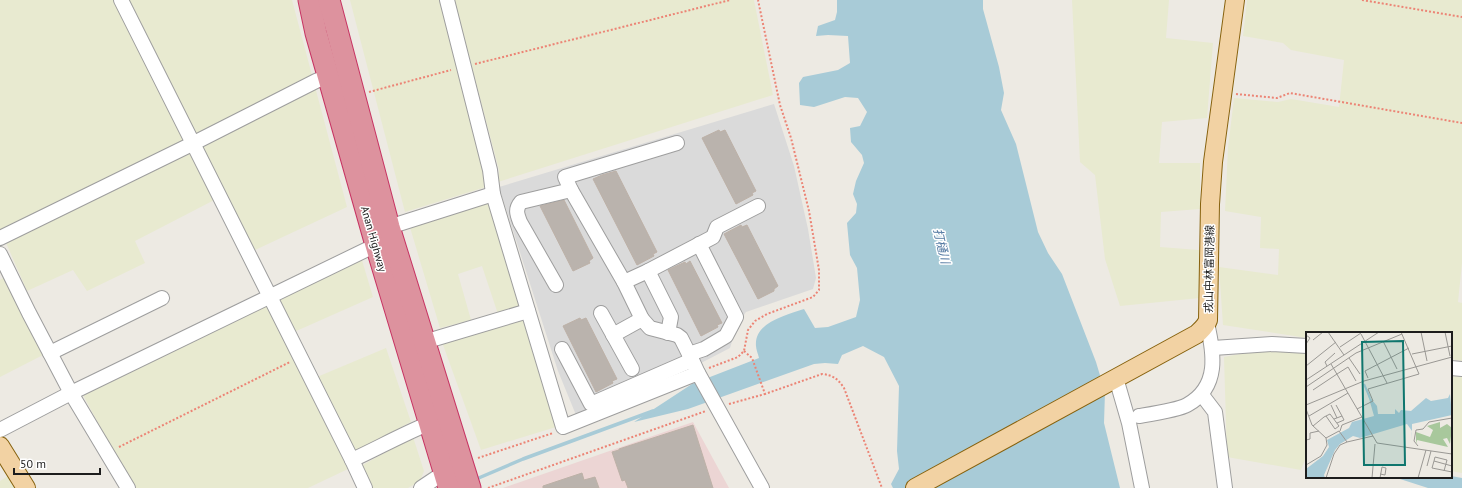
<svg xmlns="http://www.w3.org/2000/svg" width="1462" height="488" font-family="'PT Sans','Noto Sans JP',sans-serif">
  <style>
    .residential { fill: #dadada }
    .commercial { fill: #ecd5d4 }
    .farmland { fill: #e8ead0 }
    .water { fill: #a8cbd7 }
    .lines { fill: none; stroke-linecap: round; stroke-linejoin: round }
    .stream { stroke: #a8cbd7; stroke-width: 3.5 }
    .building { fill: #bab3ad; stroke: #bdb1a7 }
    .minor-casing { stroke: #9e9e9e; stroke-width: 16 }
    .major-casing { stroke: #87620e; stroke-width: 20 }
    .highway-casing { stroke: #c73463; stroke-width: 23 }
    .path { stroke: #ec8475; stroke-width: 2; stroke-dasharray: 2 2; stroke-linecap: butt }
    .minor { stroke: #fff; stroke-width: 14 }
    .major { stroke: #f2d2a3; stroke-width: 18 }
    .highway { stroke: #dd929e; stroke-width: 21 }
    .labels { text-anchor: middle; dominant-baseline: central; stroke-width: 3; stroke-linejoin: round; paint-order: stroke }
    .street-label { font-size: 11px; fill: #1d1d1d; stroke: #fff }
    .water-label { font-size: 12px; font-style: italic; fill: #5379a2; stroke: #fff }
    .inset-river { fill: none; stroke: #a8cbd7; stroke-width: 2 }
    .inset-road { fill: none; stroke: #9a9894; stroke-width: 1 }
    .view { fill: #0f766e; fill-opacity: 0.15; stroke: #0f766e; stroke-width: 2 }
    .inset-edge { fill: none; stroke: #1d1d1d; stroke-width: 2 }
  </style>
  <rect width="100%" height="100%" fill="#edeae3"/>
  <polygon class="residential" points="774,104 794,166 808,229 816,278 813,289 746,312 737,325 730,348 701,363 576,415 558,371 499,187"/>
  <polygon class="commercial" points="693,422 729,488 503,488"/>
  <g class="farmland">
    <polygon points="0,0 292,0 347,207 253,251 224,195 135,241 145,263 87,291 73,270 27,291 0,229"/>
    <polygon points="350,0 441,0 484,168 486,187 405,212"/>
    <polygon points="454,0 754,0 773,95 498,182 499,170"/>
    <polygon points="1072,0 1169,0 1166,38 1213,43 1207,118 1162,122 1159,163 1200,163 1200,209 1161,212 1160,247 1199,250 1200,298 1120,306 1105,259 1095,175 1080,162"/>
    <polygon points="1247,0 1462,0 1462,263 1458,302 1462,303 1462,361 1451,359 1451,333 1307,333 1307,338 1223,325 1219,267 1278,275 1279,249 1260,248 1261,217 1225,211 1228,148 1234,98 1278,102 1291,99 1339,107 1344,60 1291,50 1283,43 1243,36"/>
    <polygon points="488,202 521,306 498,314 482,266 458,274 471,320 440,328 409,224"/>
    <polygon points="361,257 373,297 294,332 276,297"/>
    <polygon points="6,276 45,354 0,377 0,280"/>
    <polygon points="268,302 348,469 308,488 133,488 83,395"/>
    <polygon points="520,316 527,320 556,427 481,450 442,342"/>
    <polygon points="386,348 411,422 403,426 387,438 358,453 351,450 317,377"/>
    <polygon points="1260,350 1307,353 1307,455 1301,470 1227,457 1224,357"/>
    <polygon points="1451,376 1462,377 1462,473 1451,471"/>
    <polygon points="413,437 424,471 420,481 408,488 372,488 361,466"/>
    <polygon points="8,476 17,488 0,488 0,481"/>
  </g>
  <g class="water">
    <path d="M 837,0 L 983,0 L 983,9 L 999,67 L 1004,93 L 1001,110 L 1016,144 L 1038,232 L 1048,253 L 1062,274 L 1096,362 L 1105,392 L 1104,423 L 1120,488 L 893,488 L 891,484 L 899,469 L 897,451 L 899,386 L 884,357 L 863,346 L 842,355 L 838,364 L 825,363 L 814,364 L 688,409 L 634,422 L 692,384 L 759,358 C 758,354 756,349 756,346 C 754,322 787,315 804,309 L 815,328 L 828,327 L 856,317 L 860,300 L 857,268 L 850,255 L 847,223 L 856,213 L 857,204 L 853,194 L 856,181 L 864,163 L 862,155 L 851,142 L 850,128 L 860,126 L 867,112 L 858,98 L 845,97 L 814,107 L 800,105 L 799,83 L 803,77 L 838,70 L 850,63 L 848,36 L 828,35 L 816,36 L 818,26 L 835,20 L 837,12 Z"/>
    <polygon points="1451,476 1462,478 1462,488 1428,488 1400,479 1400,477 1451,477"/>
  </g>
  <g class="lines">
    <polyline class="stream" points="474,480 523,459 653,411"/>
  </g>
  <g class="building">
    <polygon points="719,130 720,132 725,130 756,191 752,193 753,195 736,204 702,138"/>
    <polygon points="616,171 657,252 653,254 654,256 637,265 593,179 602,175"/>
    <polygon points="564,200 593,258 589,261 590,263 573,271 540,206"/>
    <polygon points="741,225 742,227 747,225 778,286 774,289 774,291 758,299 724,234"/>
    <polygon points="690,261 722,323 717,325 718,327 701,336 668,270 685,262 686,264"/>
    <polygon points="580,318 581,320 586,318 617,379 612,381 613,383 596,392 563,326"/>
    <polygon points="693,425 713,488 628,488 625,480 622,481 612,452 619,450 619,449"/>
    <polygon points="582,473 584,480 595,477 599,488 543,488 543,486"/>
  </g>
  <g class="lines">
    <g class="minor-casing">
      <g id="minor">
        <path d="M 121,0 L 352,460 C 378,448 403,434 430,423"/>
        <polyline points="447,0 490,170 493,194 563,427 698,373 762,488"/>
        <polyline points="571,190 565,177 677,143"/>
        <polyline points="0,238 192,144 316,81 328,76"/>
        <polyline points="0,254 29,313 71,393 128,488"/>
        <polyline points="648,271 713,237 717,227 758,206"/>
        <polyline points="624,282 648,271 671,317 668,333"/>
        <path d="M 556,285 L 520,222 C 517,214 515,209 521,202 L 571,190 L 624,282 L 642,319"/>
        <polyline points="601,313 632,369"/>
        <polyline points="613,335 642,319 650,328 677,335 681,338 689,354"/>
        <polyline points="424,342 528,311"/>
        <polyline points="1213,348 1272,344 1307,346"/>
        <polyline points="562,349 591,404 692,360 698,373"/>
        <polyline points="50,353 162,298"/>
        <polyline points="692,360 689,354 704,349 726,336 736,317 699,244"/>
        <polyline points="1451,368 1462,369"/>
        <polyline points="1116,378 1129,423 1142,488"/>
        <polyline points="1202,395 1215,412 1225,488"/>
        <path d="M 1139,416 C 1151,414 1178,410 1187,405 C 1220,387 1214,353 1207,323"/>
        <polyline points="0,430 71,393 376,245 389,227 493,194"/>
        <polyline points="352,460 365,488"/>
        <polyline points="421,488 445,472"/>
      </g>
    </g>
    <g class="major-casing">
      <g id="major">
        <polyline points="0,446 26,488"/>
        <path d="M 915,488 L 1197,334 C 1202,329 1206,326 1208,320 L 1210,204 L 1213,162 L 1235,0"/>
      </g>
    </g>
    <g class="highway-casing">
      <g id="highway">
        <polyline points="309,0 316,33 376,245 449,488"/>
        <polyline points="329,0 389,227 470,488"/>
      </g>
    </g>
    <g class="path">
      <polyline points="1362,0 1462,17"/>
      <polyline points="475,64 730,0"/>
      <polyline points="369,92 451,70"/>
      <polyline points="1236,94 1277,98 1290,93 1462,123"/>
      <path d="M 744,351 L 752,358 L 765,394 L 822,374 C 833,375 838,379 844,388 L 882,488"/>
      <polyline points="709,368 738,357 744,351 748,330 755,321 767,314 813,297 819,290 819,270 809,211 791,138 780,105 758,0"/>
      <polyline points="729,404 765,394"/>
      <polyline points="119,447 290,362"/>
      <polyline points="478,458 553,433"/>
      <polyline points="488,488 706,411"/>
    </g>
    <use href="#minor" class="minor"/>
    <use href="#major" class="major"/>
    <use href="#highway" class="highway"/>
  </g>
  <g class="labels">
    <g class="street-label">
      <text transform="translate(374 239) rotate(74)">Anan Highway</text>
      <text transform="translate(1209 269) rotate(-89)">戎山中林富岡港線</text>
    </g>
    <g class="water-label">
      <text transform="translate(942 246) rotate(77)">打樋川</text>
    </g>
  </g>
  <g transform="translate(1306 332)">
    <rect width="146" height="146" fill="#edeae3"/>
    <path d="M 134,90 L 134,96 L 141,92 L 146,96 L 144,112 L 141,106 L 137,107 L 142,115 L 111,108 L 110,112 L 110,100 L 124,105 L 127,98 L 121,94 Z" fill="#a8c89c"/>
    <path d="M 144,62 L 146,83 L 106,92 L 106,101 L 105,108 L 106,99 L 101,92 L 54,106 L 47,104 L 34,112 L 29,118 L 18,143 L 19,146 L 0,146 L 0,137 L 17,124 L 23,115 L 21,108 L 43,96 L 46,90 L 68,84 L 62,63 L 71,74 L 72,82 L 89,82 L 89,77 L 93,81 L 95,78 L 105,79 L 120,66 L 125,69 L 142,66 Z" fill="#a8cbd7"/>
    <path class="inset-river" d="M 58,52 L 64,66"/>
    <path class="inset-road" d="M 22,0 L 38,23M 115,0 L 121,29M 139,0 L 144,24M 55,2 L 81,51M 0,3 L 4,6 L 0,12M 7,8 L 17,0M 77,9 L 91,37M 34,15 L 55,1M 106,22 L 146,14M 43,26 L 54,42M 25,32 L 71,111 L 146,122M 0,34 L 30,10M 21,34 L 19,30 L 29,21M 31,42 L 42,35 L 50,49M 62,46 L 59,39 L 103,16M 0,48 L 73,0M 0,55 L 50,21 L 96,2M 7,58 L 31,42M 0,73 L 58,49 L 146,25M 25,73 L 31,86M 30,73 L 36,84M 0,77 L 6,93 L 20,106 L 21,113 L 15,124 L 0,133M 51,77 L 67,69 L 62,57 L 113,42 L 95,0M 3,84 L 42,61M 28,87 L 36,84 L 38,88 L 31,91M 7,94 L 18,85 L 24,82 L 33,94 L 29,97 L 20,84M 34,99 L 36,93 L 56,85M 20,106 L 33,99 L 41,110 L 67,104M 0,108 L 4,107 L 4,101 L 13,99M 112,114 L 108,109 L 110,98 L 117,97 L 123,90 L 146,86M 128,129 L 129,125 L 141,128 L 138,139M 121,134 L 125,119M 146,134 L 128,129 L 126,136 L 146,140M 20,146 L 28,122 L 34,113 L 41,110M 66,146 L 69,112M 74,146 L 76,135 L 80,136 L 79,143 L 74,142M 112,146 L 120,118"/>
    <path class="view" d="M 97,9 L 99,133 L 58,133 L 56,10 Z"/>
    <rect width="146" height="146" class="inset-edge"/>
  </g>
  <path d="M14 468v6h86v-6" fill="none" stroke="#1d1d1d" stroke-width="2"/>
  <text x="20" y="468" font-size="12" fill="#1d1d1d" stroke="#ffffff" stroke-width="3" paint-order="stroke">50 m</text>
</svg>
